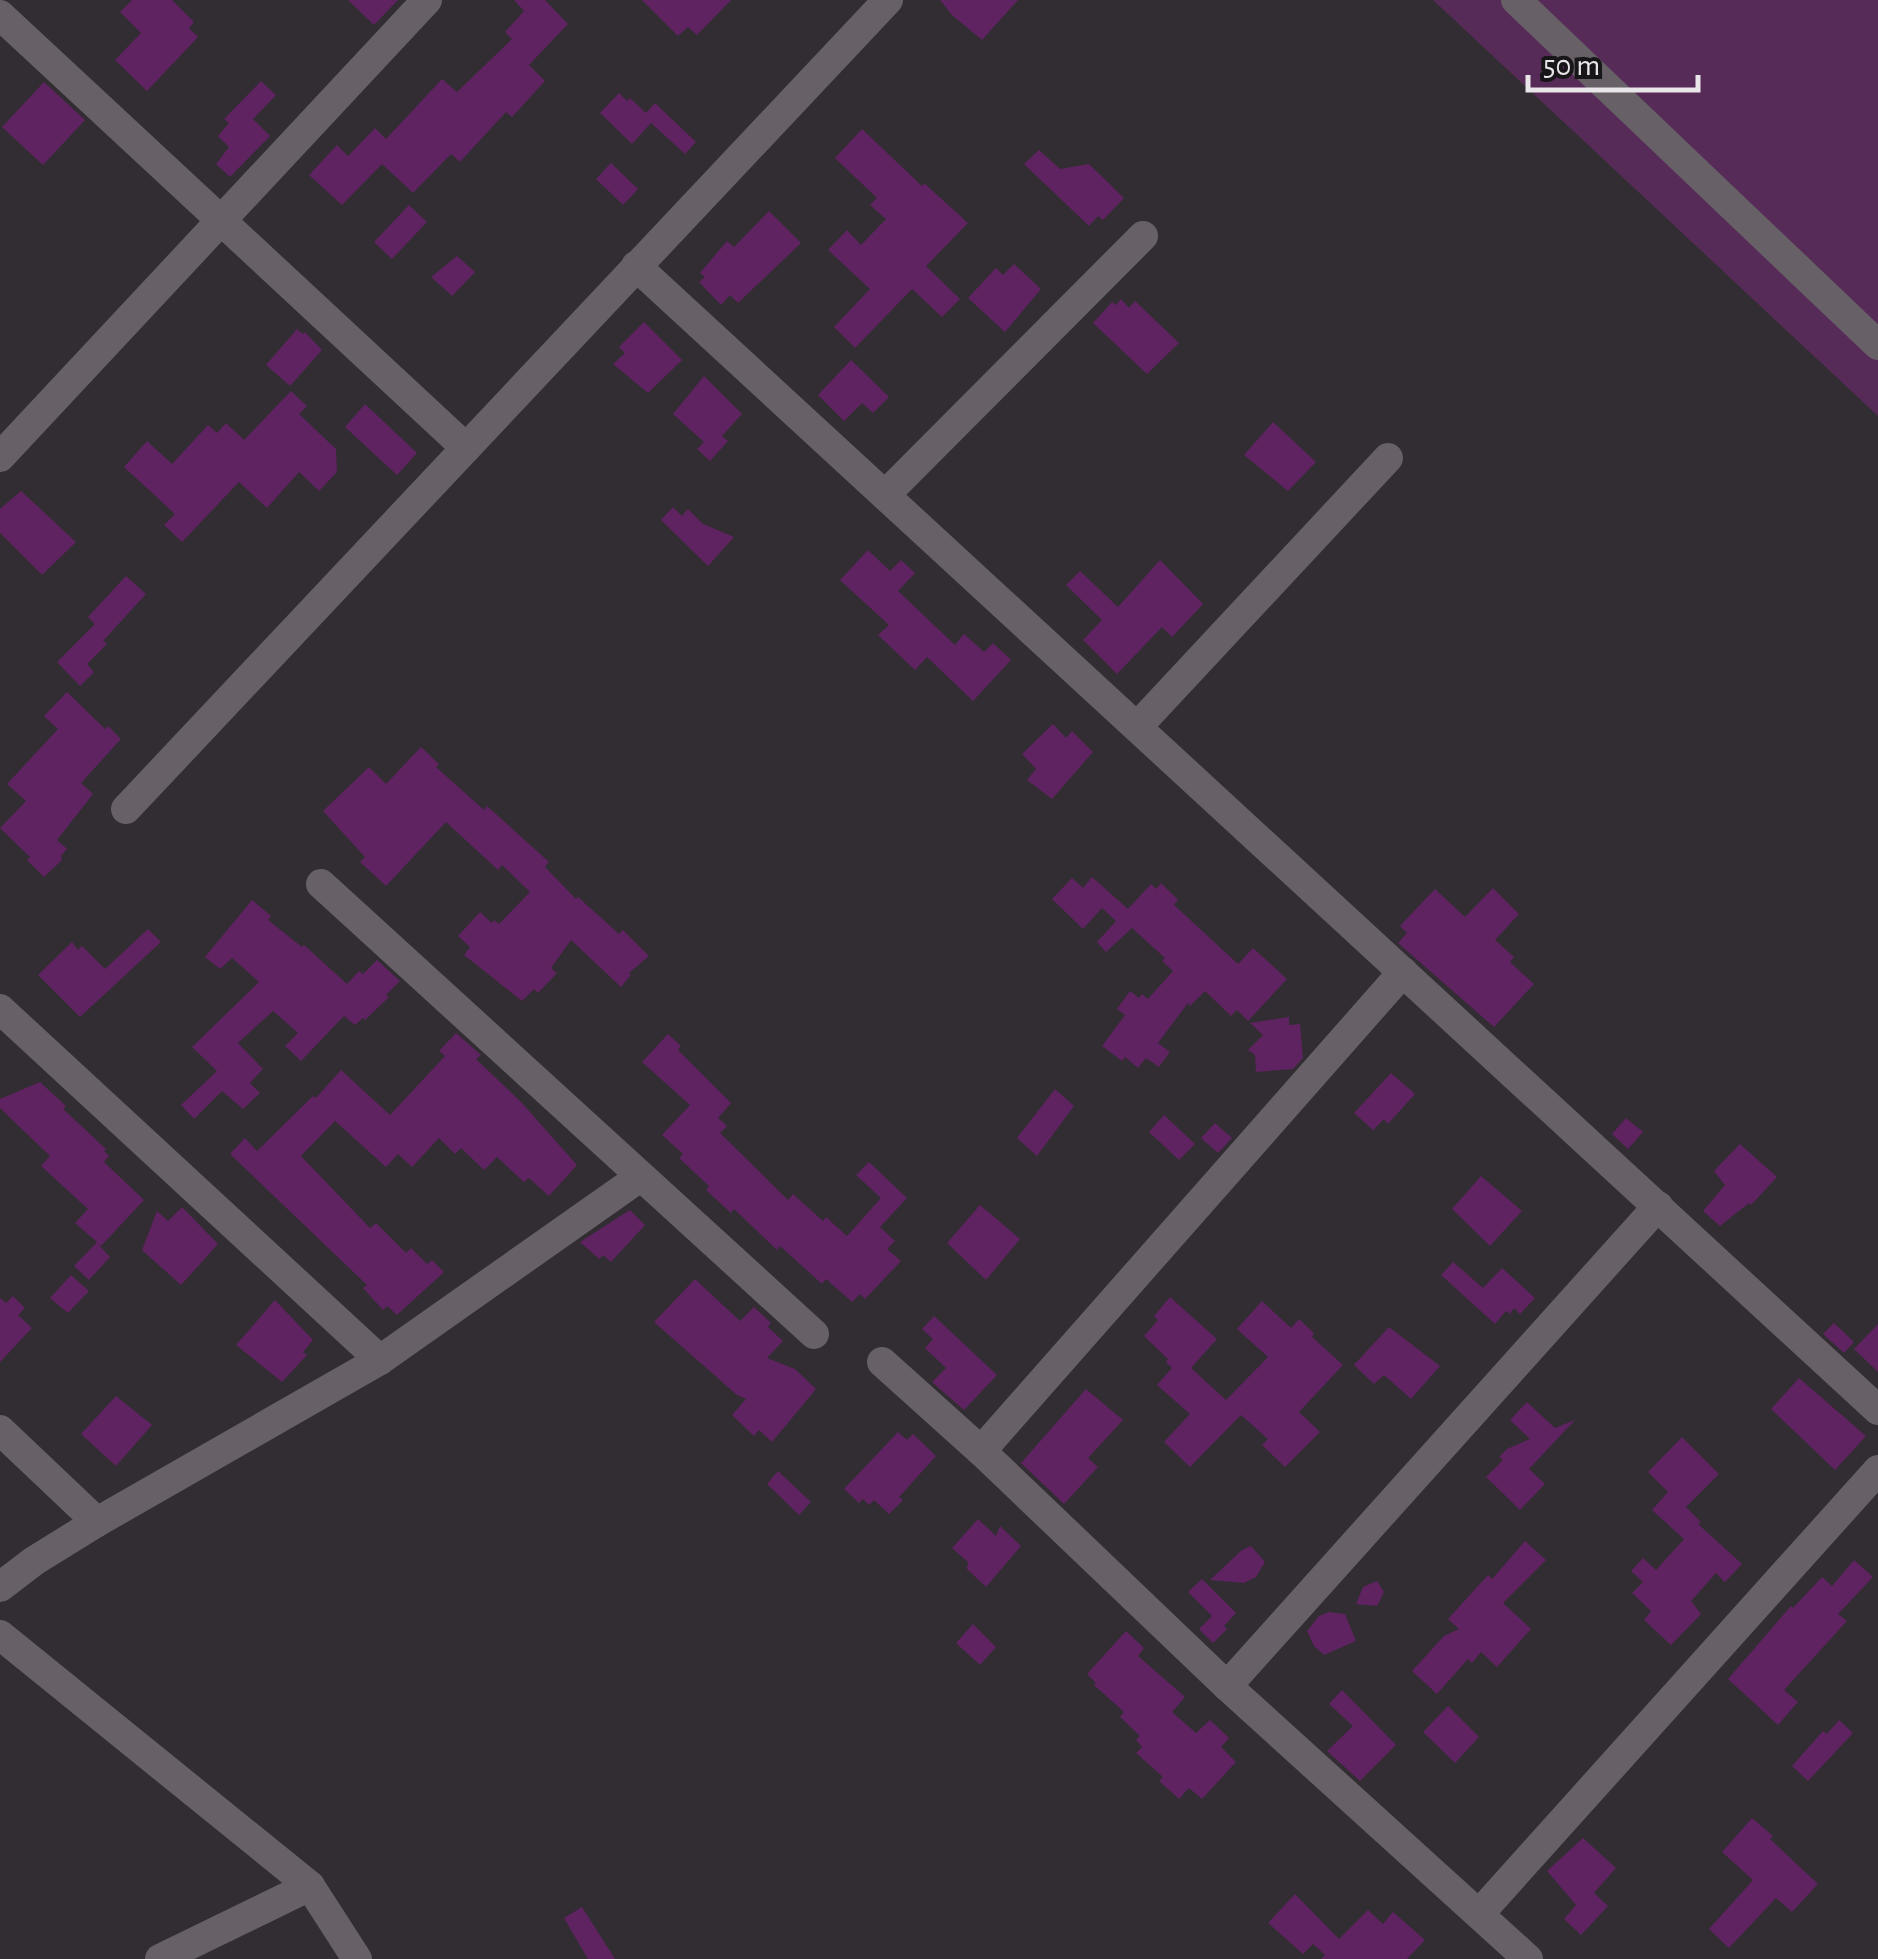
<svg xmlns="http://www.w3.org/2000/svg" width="1878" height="1959" font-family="'Alegreya Sans',sans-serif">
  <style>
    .green { fill: #572b58 }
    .building { fill: #5e2360 }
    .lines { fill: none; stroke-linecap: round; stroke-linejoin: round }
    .minor { stroke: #676167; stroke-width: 30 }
  </style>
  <rect width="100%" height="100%" fill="#322d32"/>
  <polygon class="green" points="1433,0 1878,0 1878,416"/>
  <g class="building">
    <polygon points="132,0 172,0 194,22 189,28 198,37 147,91 115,60 141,33 120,12"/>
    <polygon points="348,0 398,0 374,25"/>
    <polygon points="514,0 545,0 568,24 529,65 545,81 512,117 506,112 460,162 451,154 413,193 382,164 342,205 309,175 337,145 348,156 375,128 386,139 442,79 457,92 512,39 505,32 524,11"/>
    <polygon points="642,0 731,0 697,35 688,27 678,36"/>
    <polygon points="940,0 1018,0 982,40 952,15"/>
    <polygon points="261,81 276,95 253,119 270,136 230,177 216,164 229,147 218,136 229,123 224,119"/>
    <polygon points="44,82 85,120 43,165 2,127"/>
    <polygon points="619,93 627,101 630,98 646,113 655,103 696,142 685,154 651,123 632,144 600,113"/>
    <polygon points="862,129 922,186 924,183 968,223 926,266 960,299 942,317 912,289 855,348 834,327 870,289 828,250 847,230 861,245 886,219 870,205 877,198 835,158"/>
    <polygon points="1039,150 1060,169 1089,164 1124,198 1103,220 1098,216 1089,226 1024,164"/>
    <polygon points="611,163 638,189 623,205 596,179"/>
    <polygon points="409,205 427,222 392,259 374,242"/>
    <polygon points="769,211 801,243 738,303 730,295 721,305 699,282 705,277 700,273 727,241 734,247"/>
    <polygon points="457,256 475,272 452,296 431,277"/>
    <polygon points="1014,264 1041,289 1005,332 968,298 996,268 1003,275"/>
    <polygon points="1121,299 1129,308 1135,301 1179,343 1147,374 1093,323 1112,302 1116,305"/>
    <polygon points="644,322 682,360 648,393 613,364 625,353 619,347"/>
    <polygon points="297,329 303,334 305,332 322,350 290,386 266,365"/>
    <polygon points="851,360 889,397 873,413 862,403 844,421 818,395"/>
    <polygon points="704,376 742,414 722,436 728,441 710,461 697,449 704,442 673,414"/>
    <polygon points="291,391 307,406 299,414 336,449 337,472 319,491 299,472 267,508 239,482 182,542 164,525 175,514 124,467 147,441 172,464 208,425 217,433 226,423 244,440"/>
    <polygon points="365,404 417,453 397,475 345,427"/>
    <polygon points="1273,422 1316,462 1288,491 1244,455"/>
    <polygon points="21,491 76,542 42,575 0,533 0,509"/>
    <polygon points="673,507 682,516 688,509 703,524 734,537 708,566 661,520"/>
    <polygon points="868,550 890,571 901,560 915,573 898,591 955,645 964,634 984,652 993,643 1011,660 973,701 927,657 915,670 878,635 889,625 840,580"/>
    <polygon points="1160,560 1203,604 1172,637 1162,627 1117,674 1083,640 1102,620 1066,585 1080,571 1118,607"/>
    <polygon points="126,576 146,594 103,641 107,644 87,664 94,672 80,686 57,662 95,624 88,617"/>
    <polygon points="67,692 105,729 108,726 121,739 81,783 93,794 57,840 67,849 61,856 62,860 44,877 27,860 30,857 0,828 26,801 7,784 58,729 44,716"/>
    <polygon points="1053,724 1066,738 1072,731 1093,752 1052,799 1027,780 1036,769 1022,754"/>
    <polygon points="421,747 439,764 436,767 484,810 487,806 549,862 545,867 576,899 578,897 619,934 623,930 649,956 629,973 631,975 621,987 571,940 551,968 557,973 538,993 534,989 522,1001 464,955 470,947 458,936 480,912 492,923 494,920 499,924 530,892 502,865 498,870 446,822 386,886 360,862 365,857 323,811 369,767 386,784"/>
    <polygon points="1092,877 1128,909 1151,884 1156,889 1161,883 1178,900 1174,905 1238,964 1253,948 1287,979 1248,1021 1237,1010 1231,1016 1205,991 1190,1006 1188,1003 1158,1043 1170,1052 1159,1067 1146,1058 1138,1068 1125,1057 1122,1061 1102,1046 1125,1015 1117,1009 1130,991 1139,998 1142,994 1148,999 1173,971 1162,961 1165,958 1132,928 1106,952 1097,942 1116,921 1102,908 1083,929 1052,899 1072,878 1083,888"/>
    <polygon points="1493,888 1519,914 1495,940 1514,957 1510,962 1534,984 1494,1027 1398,943 1407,933 1400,926 1435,889 1465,917"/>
    <polygon points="252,900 271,916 268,920 302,947 304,945 347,984 359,971 363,974 377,960 400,981 386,995 389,997 365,1020 363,1018 355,1025 344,1016 301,1061 285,1046 298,1033 273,1011 238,1043 263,1069 250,1083 260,1093 243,1109 222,1091 194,1119 181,1105 217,1071 192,1047 259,982 232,958 220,969 205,957"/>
    <polygon points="148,929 161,942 80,1017 38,975 72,942 78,950 82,946 105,969"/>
    <polygon points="1289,1017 1289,1025 1300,1024 1303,1058 1293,1069 1256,1072 1255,1055 1248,1050 1263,1035 1250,1023"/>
    <polygon points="456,1033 481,1055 476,1059 521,1102 577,1165 549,1196 529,1178 524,1182 497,1157 484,1170 461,1148 455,1154 439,1138 412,1167 398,1154 386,1167 335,1121 301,1156 370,1228 376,1223 406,1253 411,1248 427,1264 432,1260 444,1272 397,1315 387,1306 383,1310 363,1288 367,1285 230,1154 245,1138 257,1151 313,1096 316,1098 341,1070 390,1115 445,1056 439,1051"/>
    <polygon points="668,1034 681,1046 678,1050 731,1103 718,1118 727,1126 720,1133 788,1200 793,1194 823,1221 826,1217 847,1236 881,1198 856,1175 869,1162 907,1198 880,1227 895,1241 887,1249 901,1261 865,1299 860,1294 852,1302 826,1279 822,1284 780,1246 777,1250 734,1209 731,1213 706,1190 709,1186 679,1158 683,1154 662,1135 690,1105 642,1062"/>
    <polygon points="1391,1073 1415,1094 1388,1124 1384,1119 1373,1130 1354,1113"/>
    <polygon points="40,1082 66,1106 63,1109 106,1149 104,1151 109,1156 104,1162 144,1200 101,1246 98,1244 110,1257 89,1280 74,1266 97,1242 75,1223 88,1209 41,1166 50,1156 0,1108 0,1099"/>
    <polygon points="1055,1089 1074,1106 1037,1156 1017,1138"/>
    <polygon points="1164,1115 1195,1144 1179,1160 1149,1132"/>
    <polygon points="1626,1118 1643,1132 1628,1149 1612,1134"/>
    <polygon points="1215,1123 1232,1138 1218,1153 1201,1138"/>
    <polygon points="1740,1144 1777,1177 1751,1205 1749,1203 1720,1226 1703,1211 1725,1185 1714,1171"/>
    <polygon points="1481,1176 1522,1211 1490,1246 1452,1209"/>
    <polygon points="980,1205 1020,1239 986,1280 947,1243"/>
    <polygon points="182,1207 218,1244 181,1285 142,1250 157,1211 168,1221"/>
    <polygon points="630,1210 645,1225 611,1262 603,1255 599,1259 580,1242"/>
    <polygon points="1453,1262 1483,1288 1502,1268 1535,1298 1520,1314 1514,1308 1510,1314 1506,1311 1495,1324 1441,1275"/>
    <polygon points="71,1275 89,1291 68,1313 50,1298"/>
    <polygon points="695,1279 740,1321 754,1307 771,1323 768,1327 783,1341 767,1358 795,1369 816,1389 772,1442 759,1430 754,1436 732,1415 746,1399 737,1395 654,1322"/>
    <polygon points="13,1296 25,1308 18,1315 32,1328 0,1362 0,1298 6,1303"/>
    <polygon points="1170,1297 1217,1339 1191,1368 1226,1400 1268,1357 1237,1329 1262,1301 1291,1328 1299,1319 1314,1333 1312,1337 1343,1365 1299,1412 1320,1432 1285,1467 1262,1445 1268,1439 1241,1415 1190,1467 1164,1442 1190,1414 1157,1385 1172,1368 1166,1362 1168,1359 1144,1336 1158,1320 1154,1316"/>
    <polygon points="275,1300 313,1340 303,1352 307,1355 282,1382 236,1345"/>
    <polygon points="934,1316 997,1375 964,1410 932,1382 946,1368 925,1348 933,1339 922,1329"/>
    <polygon points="1834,1323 1854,1342 1844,1353 1823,1334"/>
    <polygon points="1878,1324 1878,1372 1854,1349"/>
    <polygon points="1389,1327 1440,1366 1411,1399 1384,1375 1374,1384 1354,1365"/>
    <polygon points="1799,1378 1866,1436 1835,1470 1771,1409"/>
    <polygon points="1086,1389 1123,1420 1088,1458 1098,1467 1064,1504 1021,1463"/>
    <polygon points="116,1396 152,1425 116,1466 81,1434"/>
    <polygon points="1527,1402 1555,1428 1575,1420 1529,1469 1545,1484 1520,1510 1486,1477 1503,1460 1499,1457 1507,1449 1530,1439 1510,1420"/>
    <polygon points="898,1432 907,1440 913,1434 936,1456 899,1497 903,1500 889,1514 874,1500 869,1505 863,1499 859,1503 844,1489"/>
    <polygon points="1682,1437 1719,1474 1686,1507 1701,1522 1698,1524 1742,1564 1725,1582 1716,1573 1691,1601 1701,1614 1671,1645 1644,1620 1651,1611 1632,1593 1643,1582 1631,1571 1643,1558 1656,1570 1684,1539 1652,1510 1668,1492 1648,1472"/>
    <polygon points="778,1471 811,1502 799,1515 767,1484"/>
    <polygon points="978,1519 996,1536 1000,1526 1021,1546 986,1587 967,1569 968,1562 952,1548"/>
    <polygon points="1525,1541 1546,1560 1503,1603 1531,1629 1497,1667 1481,1652 1472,1663 1468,1659 1437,1694 1412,1671 1444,1636 1459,1629 1448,1619 1488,1575 1492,1579"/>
    <polygon points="1251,1546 1265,1562 1256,1577 1244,1583 1210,1580 1242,1550"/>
    <polygon points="1854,1560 1873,1577 1838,1614 1847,1621 1784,1690 1798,1702 1778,1725 1728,1679 1791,1606 1793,1608 1822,1577 1832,1586"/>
    <polygon points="1202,1579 1236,1613 1224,1626 1227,1629 1213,1643 1199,1629 1212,1616 1188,1592"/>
    <polygon points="1377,1581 1384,1592 1377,1606 1356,1604 1363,1587"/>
    <polygon points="1329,1612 1345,1614 1356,1641 1324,1655 1314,1646 1307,1631 1319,1616"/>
    <polygon points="973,1624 996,1647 980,1665 956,1643"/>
    <polygon points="1126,1631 1144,1648 1138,1656 1185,1697 1172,1712 1196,1733 1210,1720 1229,1738 1221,1747 1236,1762 1202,1799 1189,1788 1179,1799 1159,1781 1163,1777 1136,1753 1142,1747 1136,1740 1140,1736 1120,1717 1124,1712 1094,1685 1096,1683 1087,1674"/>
    <polygon points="1342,1690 1396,1745 1360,1781 1327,1751 1353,1726 1329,1704"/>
    <polygon points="1448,1706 1479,1737 1455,1763 1423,1732"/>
    <polygon points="1839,1720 1853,1733 1808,1781 1792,1766 1823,1731 1827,1734"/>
    <polygon points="1752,1818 1773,1836 1770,1839 1818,1884 1792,1912 1776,1898 1729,1948 1709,1929 1753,1880 1722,1852"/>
    <polygon points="1583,1838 1616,1868 1594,1893 1608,1906 1581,1935 1564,1919 1576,1905 1547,1871"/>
    <polygon points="1295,1894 1339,1939 1368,1910 1383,1924 1393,1912 1425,1940 1407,1959 1321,1959 1325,1955 1313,1944 1303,1954 1268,1923"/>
    <polygon points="582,1907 615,1959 588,1959 564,1918"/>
  </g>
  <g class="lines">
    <g class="minor">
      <polyline points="1516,0 1878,345"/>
      <polyline points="0,15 466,448"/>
      <polyline points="636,266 1878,1410"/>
      <polyline points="0,457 427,0"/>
      <polyline points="885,495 1143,236"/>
      <polyline points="1137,727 1388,458"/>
      <polyline points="126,809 888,0"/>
      <polyline points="321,884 814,1334"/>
      <polyline points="1403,972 981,1451 1227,1686 1528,1959"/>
      <polyline points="0,1009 380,1360"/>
      <polyline points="882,1362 981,1451"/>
      <polyline points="0,1430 97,1522"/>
      <polyline points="0,1587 34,1561 97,1522 380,1360 640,1177"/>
      <polyline points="0,1635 310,1886 357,1959"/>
      <polyline points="1227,1686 1658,1206"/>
      <polyline points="1479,1914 1878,1470"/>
      <polyline points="160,1959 310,1886"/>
    </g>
  </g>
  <path d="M1528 75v15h170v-15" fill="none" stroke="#e9e6e9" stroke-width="5"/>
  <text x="1543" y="75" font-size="30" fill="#e9e6e9" stroke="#181618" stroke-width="8" paint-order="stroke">50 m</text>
</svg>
